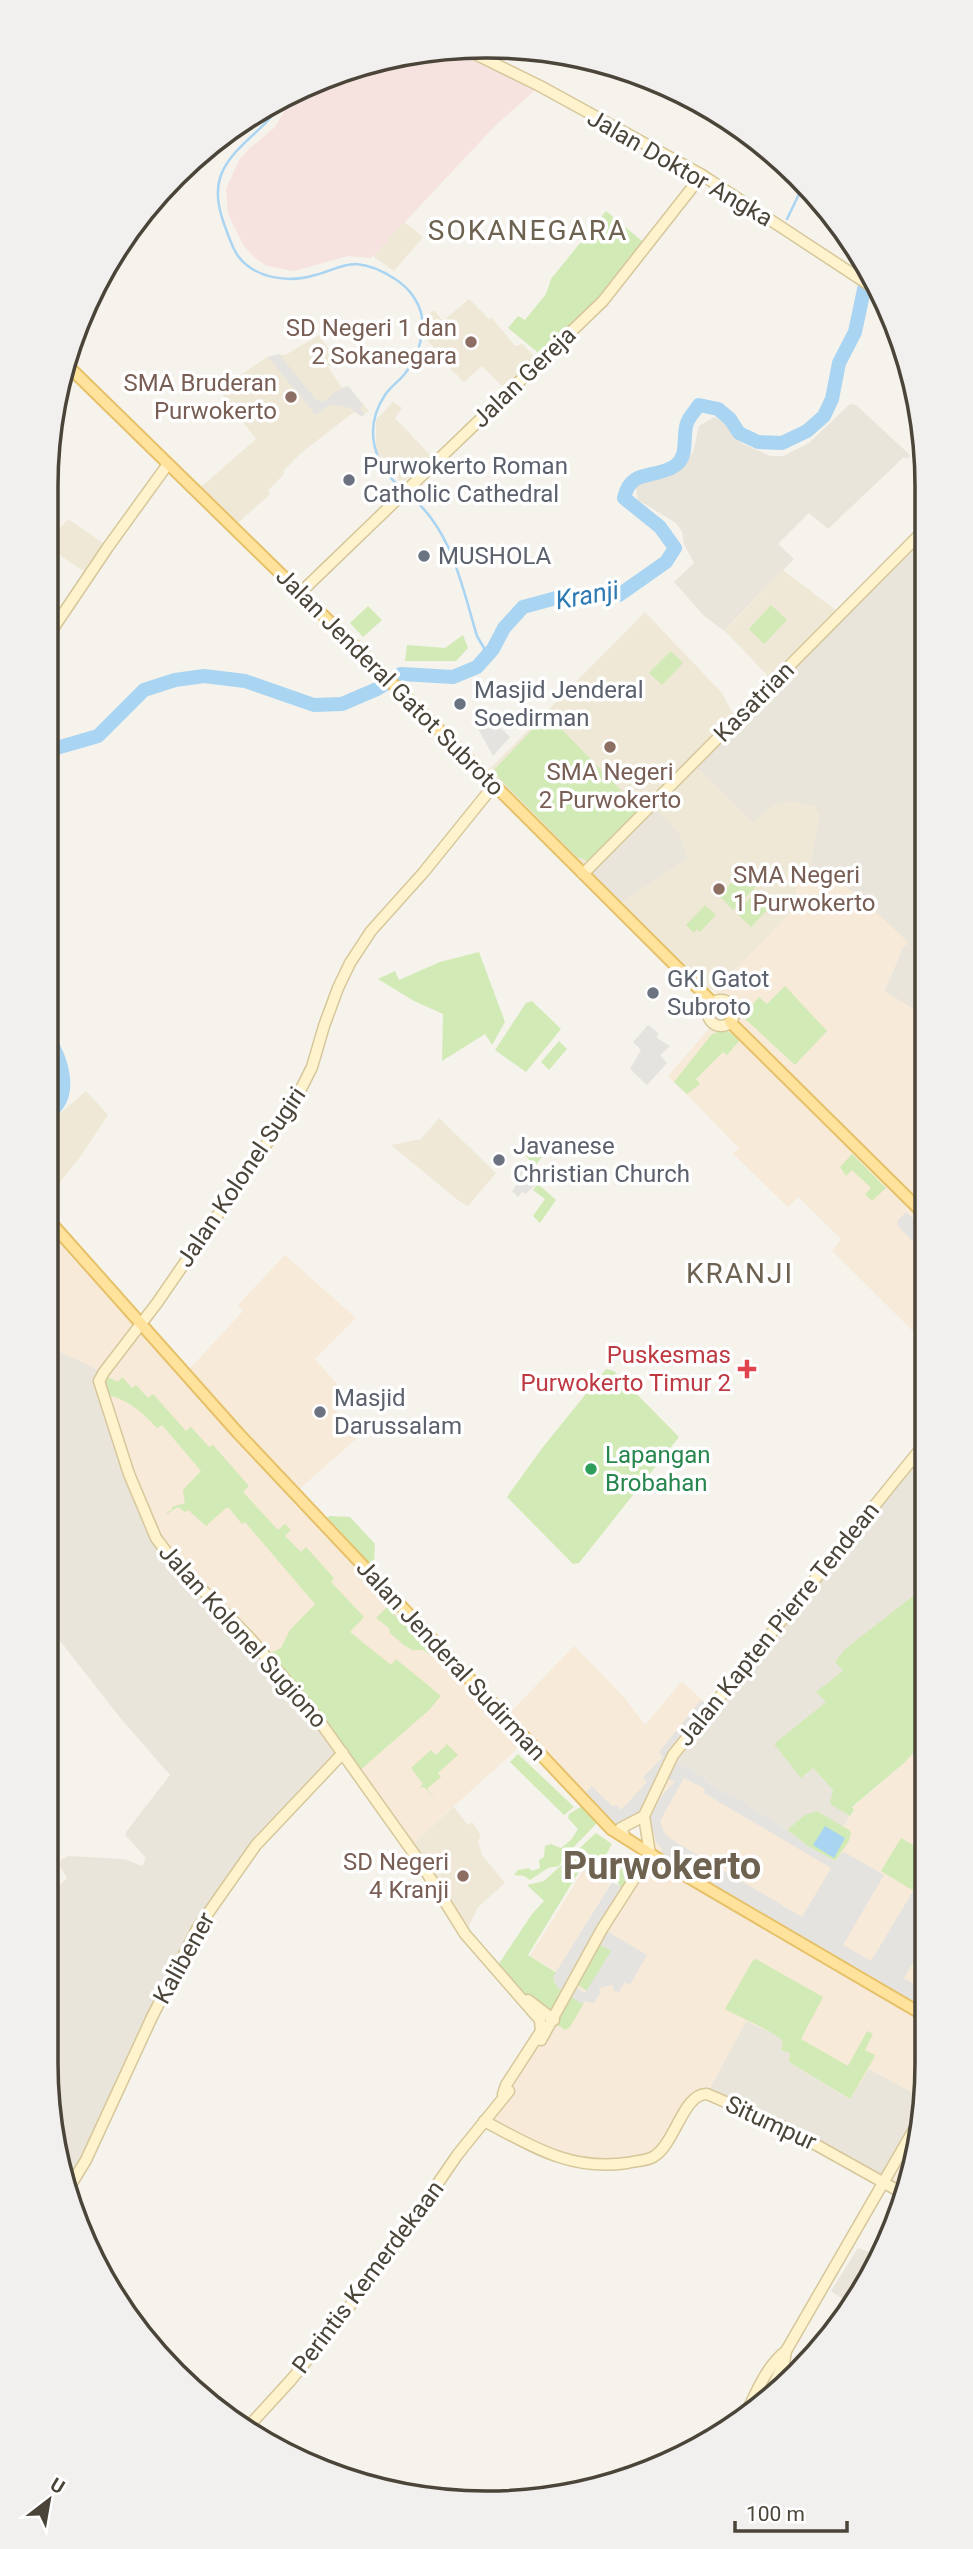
<svg xmlns="http://www.w3.org/2000/svg" width="973" height="2549" font-family="Roboto,sans-serif">
  <style>
    .residential { fill: #eae5da }
    .commercial { fill: #f7ead8 }
    .education { fill: #efe8d6 }
    .medical { fill: #f6e3e0 }
    .green { fill: #d2eab5 }
    .parking { fill: #e5e3e0; fill-rule: evenodd }
    .water { fill: #a9d4f2 }
    .lines { fill: none; stroke-linecap: round; stroke-linejoin: round }
    .stream { stroke: #a9d4f2; stroke-width: 2.5 }
    .river { stroke: #a9d4f2; stroke-width: 14 }
    .secondary-casing { stroke: #d6c79b; stroke-width: 13 }
    .primary-casing { stroke: #e6c16a; stroke-width: 14 }
    .secondary { stroke: #fff3cd; stroke-width: 10 }
    .primary { stroke: #ffe39c; stroke-width: 10 }
    .education-dot { fill: #8d6e63; stroke: #fff; stroke-width: 2.5 }
    .worship-dot { fill: #6b7280; stroke: #fff; stroke-width: 2.5 }
    .health-dot { fill: #e0444e; stroke: #fff; stroke-width: 2.5 }
    .leisure-dot { fill: #2e9e5b; stroke: #fff; stroke-width: 2.5 }
    .labels { text-anchor: middle; dominant-baseline: central; stroke-width: 7; stroke-linejoin: round; paint-order: stroke }
    .street-label { font-size: 24px; fill: #4b4439; stroke: #fff }
    .education-label { font-size: 24px; fill: #785e54; stroke: #fff; text-anchor: end }
    .worship-label { font-size: 24px; fill: #5b616d; stroke: #fff; text-anchor: start }
    .health-label { font-size: 24px; fill: #be3a42; stroke: #fff; text-anchor: end }
    .leisure-label { font-size: 24px; fill: #27864d; stroke: #fff; text-anchor: start }
    .water-label { font-size: 26px; font-style: italic; fill: #2e7ab2; stroke: #fff }
    .quarter-label { font-size: 28px; letter-spacing: 2px; fill: #6e6250; stroke: #fff }
    .town-label { font-size: 38px; font-weight: bold; fill: #6e6250; stroke: #fff }
    .rim { fill: none; stroke: #4b4439; stroke-width: 3.5 }
  </style>
  <rect width="100%" height="100%" fill="#f6f3ec"/>
  <g class="residential">
    <polygon points="850,404 856,405 910,455 908,459 904,457 828,529 809,513 778,544 794,559 725,630 728,634 703,615 674,582 694,563 684,544 682,531 676,523 638,500 635,483 639,478 679,470 684,465 693,452 699,426 714,417 723,421 743,444 771,456 783,456 809,443"/>
    <polygon points="924,530 925,1016 884,992 903,947 908,942 828,875 809,870 819,814 773,806 760,818 616,906 583,874"/>
    <polygon points="46,1345 104,1372 250,1638 343,1753 257,1846 198,1931 86,2169 68,2198 46,2062 46,2011 55,1997 46,1987 46,1899 67,1878 60,1866 61,1860 68,1856 124,1859 142,1866 146,1858 126,1836 126,1832 170,1775 122,1720 46,1623"/>
    <polygon points="926,1442 926,1609 913,1596 835,1661 843,1671 826,1701 801,1778 813,1768 833,1790 831,1804 850,1816 843,1827 805,1815 787,1830 740,1800 719,1790 696,1773 694,1769 669,1763"/>
    <polygon points="746,2021 779,2036 791,2053 789,2062 849,2099 869,2069 923,2098 920,2119 884,2181 709,2090"/>
    <polygon points="858,2248 875,2254 850,2304 831,2291"/>
  </g>
  <g class="commercial">
    <polygon points="809,870 840,882 863,900 908,942 903,947 884,991 925,1016 926,1344 832,1251 841,1239 798,1197 788,1207 733,1154 739,1148 668,1076 713,1024 721,1026 731,1021 732,1008 726,1002 717,1001 715,990 796,907 795,896 798,873 807,875"/>
    <polygon points="46,1217 185,1374 243,1311 238,1305 285,1255 356,1318 315,1359 338,1385 338,1400 332,1405 356,1439 296,1492 505,1718 574,1646 624,1697 645,1725 682,1681 712,1709 669,1763 694,1769 696,1773 719,1790 740,1800 787,1830 809,1847 835,1861 851,1836 849,1830 843,1827 854,1811 852,1808 904,1763 927,1738 927,1853 901,1838 927,1859 927,2062 923,2098 869,2069 850,2099 789,2062 790,2053 781,2050 783,2042 779,2036 746,2021 707,2094 701,2094 651,2159 621,2163 557,2158 484,2121 650,1854 644,1817 611,1829 526,1741 409,1847 322,1723 171,1558 152,1530 104,1401 103,1372 46,1345"/>
    <polygon points="584,1869 610,1884 557,1972 530,1956"/>
    <polygon points="920,2119 912,2177 904,2193 884,2182"/>
  </g>
  <g class="education">
    <polygon points="403,221 423,237 394,271 373,256"/>
    <polygon points="469,299 489,319 491,317 515,346 522,344 537,359 504,388 482,366 464,382 444,362 445,359 427,340 437,328 426,317 434,310 443,321"/>
    <polygon points="319,335 337,361 328,367 342,388 348,386 369,411 361,416 354,412 301,453 283,471 284,474 268,491 270,494 238,523 201,487 256,439 219,390 267,357 287,354"/>
    <polygon points="393,402 402,408 395,418 431,456 402,484 376,451 376,420"/>
    <polygon points="68,519 107,546 88,574 46,546 46,543"/>
    <polygon points="783,570 841,614 773,681 725,631"/>
    <polygon points="645,612 722,693 736,720 693,764 753,822 773,806 789,801 815,806 819,814 812,859 807,875 798,873 795,896 800,899 796,907 715,990 698,988 616,906 688,858 678,832 653,805 583,874 484,775"/>
    <polygon points="86,1091 108,1115 80,1157 46,1200 46,1126"/>
    <polygon points="439,1118 496,1173 468,1206 459,1201 391,1145 421,1139"/>
    <polygon points="454,1807 468,1825 472,1822 479,1832 480,1837 478,1842 482,1855 505,1883 478,1907 465,1934 409,1847"/>
  </g>
  <polygon class="medical" points="429,49 471,52 540,86 496,125 371,258 348,256 294,271 267,266 255,258 244,246 228,214 226,189 239,160 250,148 275,127 293,96"/>
  <g class="green">
    <polygon points="274,102 266,113 235,140 231,135 266,104"/>
    <polygon points="606,211 642,241 642,246 599,297 541,355 508,328 518,316 525,320 546,294 551,279"/>
    <polygon points="771,605 787,620 764,644 749,629"/>
    <polygon points="368,606 382,620 363,637 350,623"/>
    <polygon points="463,635 468,648 456,661 405,661 407,645 445,648"/>
    <polygon points="671,651 683,663 662,685 649,673"/>
    <polygon points="547,714 639,809 588,861 577,857 496,775 494,770"/>
    <polygon points="741,872 756,887 733,910 719,896"/>
    <polygon points="758,889 773,904 751,927 736,913"/>
    <polygon points="705,905 716,915 700,932 697,929 694,933 686,925"/>
    <polygon points="479,952 505,1022 492,1045 485,1034 442,1061 443,1014 414,1001 378,979 395,971 399,980 440,962"/>
    <polygon points="785,986 827,1031 795,1065 742,1016 759,997 767,1004"/>
    <polygon points="532,1001 561,1029 526,1072 495,1050 526,1003"/>
    <polygon points="725,1029 740,1040 727,1055 723,1052 696,1079 700,1084 687,1094 674,1082 712,1034"/>
    <polygon points="559,1041 567,1049 549,1070 541,1062"/>
    <polygon points="534,1137 547,1150 535,1166 520,1150"/>
    <polygon points="852,1154 886,1188 872,1201 865,1194 871,1188 852,1170 846,1176 840,1167"/>
    <polygon points="538,1184 556,1200 540,1223 533,1216 545,1199 533,1190"/>
    <polygon points="606,1369 614,1371 679,1437 579,1563 573,1564 507,1497 543,1447"/>
    <path d="M 105,1376 L 118,1382 L 122,1377 L 132,1388 L 136,1385 L 148,1398 L 153,1394 L 186,1431 L 191,1427 L 209,1447 L 213,1445 L 249,1486 L 243,1492 L 278,1530 L 285,1524 L 291,1530 L 285,1536 L 301,1552 L 306,1547 L 334,1578 L 331,1582 L 364,1617 L 350,1632 L 391,1665 L 396,1659 L 441,1696 L 428,1711 L 358,1772 L 265,1656 L 281,1648 L 290,1630 L 315,1604 L 245,1522 L 242,1524 L 229,1508 L 226,1508 L 206,1526 L 188,1510 L 185,1512 L 178,1507 L 167,1514 L 167,1512 L 172,1510 L 172,1507 L 185,1503 L 183,1490 L 201,1471 L 162,1425 L 157,1428 C 144,1414 131,1402 112,1396 L 104,1401 L 99,1381 Z"/>
    <polygon points="330,1516 350,1517 375,1544 374,1562 371,1565 327,1517"/>
    <polygon points="913,1596 926,1609 927,1738 904,1763 852,1807 854,1810 850,1816 830,1804 833,1790 813,1768 801,1778 774,1744 826,1702 816,1692 843,1671 835,1662 844,1650"/>
    <polygon points="387,1607 399,1620 408,1621 433,1657 423,1650 413,1650 405,1646 390,1633 389,1628 376,1618"/>
    <polygon points="447,1744 458,1755 438,1773 441,1777 427,1789 437,1801 424,1787 419,1788 423,1784 411,1768 431,1750 436,1755"/>
    <polygon points="518,1754 574,1807 564,1815 510,1762"/>
    <polygon points="582,1806 595,1819 596,1824 566,1855 559,1866 548,1868 530,1880 524,1876 514,1875 518,1870 529,1868 532,1871 540,1868 539,1860 544,1857 545,1846 551,1844 561,1848 571,1840 578,1829 568,1818 569,1814"/>
    <polygon points="817,1811 849,1830 851,1833 849,1841 835,1861 809,1847 787,1830 805,1815"/>
    <polygon points="596,1833 612,1844 596,1873 583,1865 528,1955 557,1973 554,1982 567,1995 542,2026 496,1968 532,1914 544,1901 527,1885 544,1881"/>
    <polygon points="901,1838 927,1853 927,1899 881,1871"/>
    <polygon points="634,1859 641,1863 624,1895 615,1877 627,1861"/>
    <polygon points="601,1943 614,1947 588,1992 578,1985"/>
    <path d="M 756,1959 L 823,1997 L 801,2039 L 848,2066 L 867,2031 L 873,2034 L 865,2050 L 875,2055 L 874,2058 L 850,2099 L 789,2062 L 790,2053 L 781,2050 L 783,2042 C 777,2032 738,2017 725,2009 L 753,1960 Z"/>
    <polygon points="571,1994 584,2003 570,2027 565,2030 556,2024"/>
  </g>
  <g class="parking">
    <polygon points="279,354 317,401 326,401 332,394 348,386 363,405 360,408 365,415 361,416 350,408 331,404 316,415 268,357"/>
    <polygon points="486,714 510,737 493,756 475,723"/>
    <polygon points="648,1025 658,1033 657,1038 670,1046 660,1055 667,1063 647,1085 630,1069 641,1050 633,1042"/>
    <polygon points="519,1164 538,1183 525,1194 522,1192 518,1197 512,1191 521,1179 514,1168"/>
    <polygon points="906,1212 926,1231 926,1247 922,1251 898,1226 897,1221"/>
    <polygon points="701,1700 712,1709 673,1755 644,1816 611,1829 580,1798 592,1786 613,1807 616,1805 621,1810 647,1782 643,1777 663,1757 659,1752"/>
    <path d="M 670,1763 L 694,1769 L 696,1773 L 719,1790 L 740,1800 L 787,1830 L 809,1847 L 835,1861 L 841,1853 L 844,1852 L 884,1875 L 843,1945 L 871,1961 L 913,1891 L 927,1899 L 927,1939 L 904,1978 L 923,1990 L 921,1995 L 927,1999 L 927,2017 L 657,1858 L 662,1849 L 656,1842 L 650,1820 L 656,1803 L 675,1781 L 662,1778 ZM 684,1778 L 705,1789 L 704,1793 L 831,1868 L 802,1917 L 669,1838 L 664,1832 L 660,1821 Z"/>
    <path d="M 612,1882 L 621,1887 L 624,1895 L 603,1929 L 647,1955 L 630,1985 L 625,1982 L 619,1992 L 614,1991 L 612,1985 L 599,1988 L 600,1993 L 594,2003 L 584,2001 L 582,2004 L 557,1987 L 553,1977 ZM 595,1942 L 611,1951 L 585,1993 L 572,1985 Z"/>
  </g>
  <polygon class="water" points="825,1826 845,1838 834,1858 813,1845"/>
  <g class="lines">
    <g class="stream">
      <path d="M 284,98 C 269,129 233,144 221,175 C 214,194 220,214 227,232 C 230,240 233,249 238,256 C 255,279 290,283 315,275 C 328,272 342,264 356,264 C 370,265 383,271 395,279 C 408,287 419,301 422,317 C 425,336 416,361 403,376 C 398,382 390,387 385,395 C 363,428 373,464 402,489"/>
      <polyline points="787,219 804,184"/>
      <path d="M 407,493 C 452,529 461,583 477,636 L 484,648 L 483,660"/>
    </g>
    <g class="river">
      <path d="M 46,751 L 98,736 L 144,690 L 175,680 L 204,676 L 245,681 L 314,705 L 342,704 L 377,689 L 401,674 L 453,677 L 477,667 L 493,649 L 504,628 L 523,607 L 560,597 L 619,595 L 666,562 L 675,548 L 660,527 L 624,498 C 631,467 656,480 676,465 C 689,455 682,437 687,423 C 689,417 695,411 699,405 L 718,409 L 730,419 L 739,433 L 758,442 L 782,443 L 807,431 L 824,416 L 832,399 L 839,363 L 855,332 L 868,271"/>
      <path d="M 46,1034 C 61,1058 76,1096 46,1115"/>
    </g>
    <g class="secondary-casing">
      <g id="secondary">
        <polyline points="471,52 540,86 702,175 883,294"/>
        <polyline points="300,593 603,301 702,175"/>
        <polyline points="46,639 108,547 168,464"/>
        <polyline points="494,785 423,873 371,931 350,963 338,988 324,1026 312,1067 292,1107 157,1303 104,1372 99,1381 129,1474 156,1538 171,1558 250,1638 313,1712 422,1865 465,1934 540,2020 541,2031 506,2085 503,2094"/>
        <polyline points="583,874 924,530"/>
        <circle cx="721" cy="1013" r="13"/>
        <polyline points="625,1838 621,1828 644,1816"/>
        <polyline points="528,2000 554,2020"/>
        <polyline points="541,2040 602,1929 650,1854 644,1816 673,1755 926,1442"/>
        <path d="M 484,2121 C 532,2146 569,2171 627,2163 C 635,2161 646,2161 653,2157 C 675,2145 683,2093 707,2094 L 786,2128 L 904,2194"/>
        <polyline points="67,2191 86,2160 152,2017 197,1929 256,1845 343,1753"/>
        <polyline points="769,2394 784,2363 786,2351 920,2119"/>
        <path d="M 744,2418 C 755,2395 766,2366 786,2351"/>
        <polyline points="247,2428 291,2380 334,2327 392,2250 458,2154 509,2091"/>
      </g>
    </g>
    <g class="primary-casing">
      <g id="primary">
        <polyline points="65,363 378,669 713,1003"/>
        <polyline points="730,1022 926,1216"/>
        <polyline points="46,1217 238,1433 611,1829 676,1870 927,2017"/>
      </g>
    </g>
    <use href="#secondary" class="secondary"/>
    <use href="#primary" class="primary"/>
  </g>
  <g class="education-dot">
    <circle cx="471" cy="342" r="7"/>
    <circle cx="291" cy="397" r="7"/>
    <circle cx="610" cy="747" r="7"/>
    <circle cx="719" cy="889" r="7"/>
    <circle cx="463" cy="1876" r="7"/>
  </g>
  <g class="worship-dot">
    <circle cx="349" cy="480" r="7"/>
    <circle cx="424" cy="556" r="7"/>
    <circle cx="460" cy="704" r="7"/>
    <circle cx="653" cy="993" r="7"/>
    <circle cx="499" cy="1160" r="7"/>
    <circle cx="320" cy="1412" r="7"/>
  </g>
  <path class="health-dot" d="M743.5 1358.5h7v7h7v7h-7v7h-7v-7h-7v-7h7z"/>
  <circle class="leisure-dot" cx="591" cy="1469" r="7"/>
  <g class="labels">
    <g class="street-label">
      <text transform="translate(680 168) rotate(30)">Jalan Doktor Angka</text>
      <text transform="translate(524 377) rotate(-44)">Jalan Gereja</text>
      <text transform="translate(390 682) rotate(45)">Jalan Jenderal Gatot Subroto</text>
      <text transform="translate(754 702) rotate(-45)">Kasatrian</text>
      <text transform="translate(241 1177) rotate(-56)">Jalan Kolonel Sugiri</text>
      <text transform="translate(778 1624) rotate(-51)">Jalan Kapten Pierre Tendean</text>
      <text transform="translate(243 1636) rotate(48)">Jalan Kolonel Sugiono</text>
      <text transform="translate(451 1660) rotate(47)">Jalan Jenderal Sudirman</text>
      <text transform="translate(184 1958) rotate(-61)">Kalibener</text>
      <text transform="translate(771 2123) rotate(25)">Situmpur</text>
      <text transform="translate(368 2277) rotate(-53)">Perintis Kemerdekaan</text>
    </g>
    <g class="education-label">
      <text x="457" y="328">SD Negeri 1 dan<tspan x="457" dy="28">2 Sokanegara</tspan></text>
      <text x="277" y="383">SMA Bruderan<tspan x="277" dy="28">Purwokerto</tspan></text>
      <text x="610" y="772" text-anchor="middle">SMA Negeri<tspan x="610" dy="28">2 Purwokerto</tspan></text>
      <text x="733" y="875" text-anchor="start">SMA Negeri<tspan x="733" dy="28">1 Purwokerto</tspan></text>
      <text x="449" y="1862">SD Negeri<tspan x="449" dy="28">4 Kranji</tspan></text>
    </g>
    <g class="worship-label">
      <text x="363" y="466">Purwokerto Roman<tspan x="363" dy="28">Catholic Cathedral</tspan></text>
      <text x="438" y="556">MUSHOLA</text>
      <text x="474" y="690">Masjid Jenderal<tspan x="474" dy="28">Soedirman</tspan></text>
      <text x="667" y="979">GKI Gatot<tspan x="667" dy="28">Subroto</tspan></text>
      <text x="513" y="1146">Javanese<tspan x="513" dy="28">Christian Church</tspan></text>
      <text x="334" y="1398">Masjid<tspan x="334" dy="28">Darussalam</tspan></text>
    </g>
    <g class="health-label">
      <text x="731" y="1355">Puskesmas<tspan x="731" dy="28">Purwokerto Timur 2</tspan></text>
    </g>
    <g class="leisure-label">
      <text x="605" y="1455">Lapangan<tspan x="605" dy="28">Brobahan</tspan></text>
    </g>
    <g class="water-label">
      <text transform="translate(587 595) rotate(-10)">Kranji</text>
    </g>
    <g class="quarter-label">
      <text x="528" y="230">SOKANEGARA</text>
      <text x="740" y="1273">KRANJI</text>
    </g>
    <g class="town-label">
      <text x="662" y="1866">Purwokerto</text>
    </g>
  </g>
  <path d="M0 0H973V2549H0ZM486 58H487A428 428 0 0 1 915 486V2063A428 428 0 0 1 487 2491H486A428 428 0 0 1 58 2063V486A428 428 0 0 1 486 58Z" fill="#f1f0ef" fill-rule="evenodd"/>
  <path class="rim" d="M486 58H487A428 428 0 0 1 915 486V2063A428 428 0 0 1 487 2491H486A428 428 0 0 1 58 2063V486A428 428 0 0 1 486 58Z"/>
  <g transform="translate(49 2500) rotate(31)" stroke="#ffffff" stroke-width="5" paint-order="stroke">
  <path d="M0-5L12 26L0 18L-12 26Z" fill="#4b4439"/>
  <text y="-10" font-size="19" font-weight="bold" text-anchor="middle" fill="#4b4439">U</text>
  </g>
  <path d="M735 2521v10h112v-10" fill="none" stroke="#4b4439" stroke-width="3.5"/>
  <text x="746" y="2521" font-size="21" fill="#4b4439" stroke="#ffffff" stroke-width="5" paint-order="stroke">100 m</text>
</svg>
